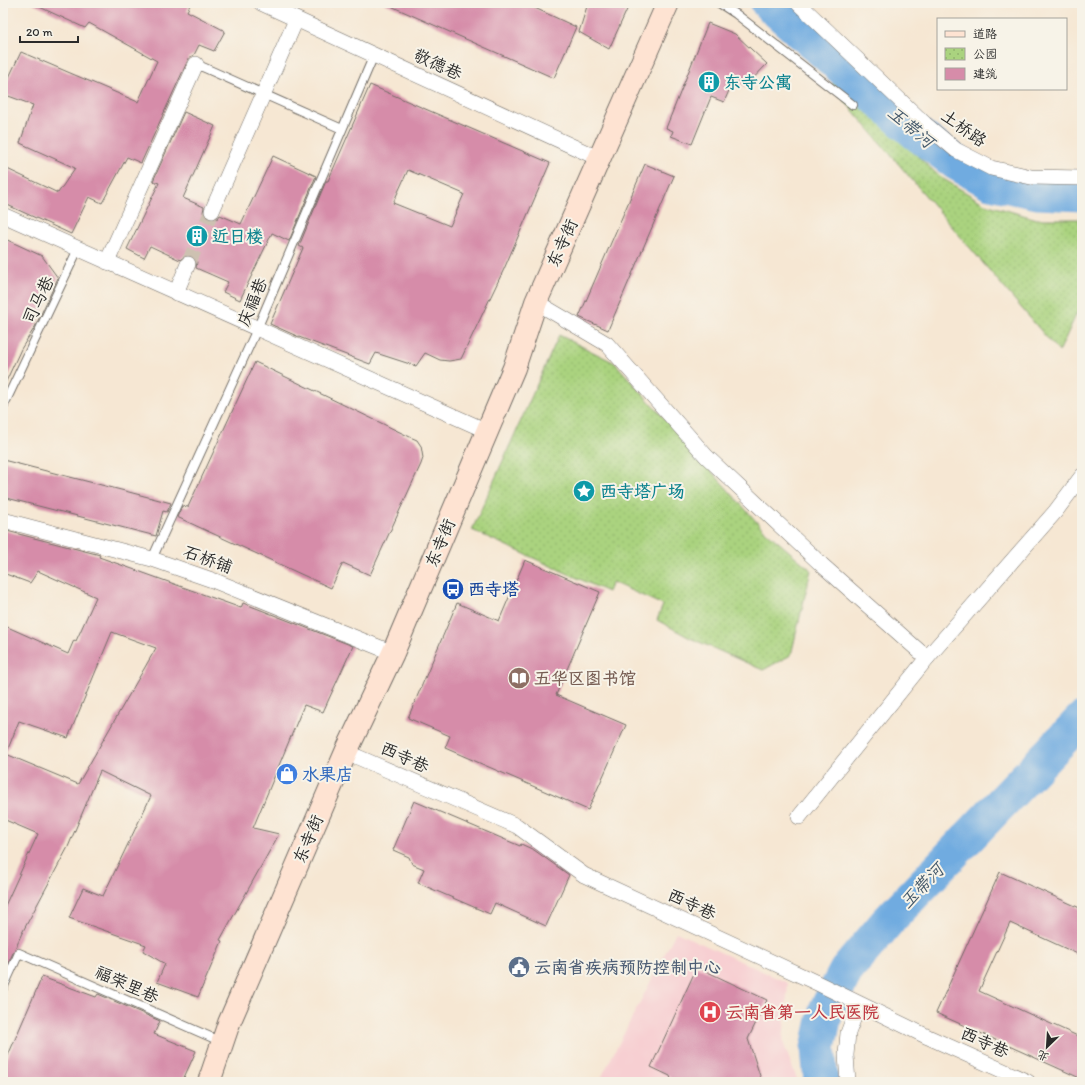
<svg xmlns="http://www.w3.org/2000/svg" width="1085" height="1085" font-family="Itim,'LXGW WenKai TC',sans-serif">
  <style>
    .built { fill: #f7cfd2 }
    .park { fill: url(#park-dots); stroke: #6a7f55 }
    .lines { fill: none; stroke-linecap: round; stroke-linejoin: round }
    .river { stroke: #6fabe0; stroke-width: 35 }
    .building { fill: #d68ca9; fill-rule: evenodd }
    .street-tunnel { stroke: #cdc1b1; stroke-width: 15; stroke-dasharray: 15 8; stroke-linecap: butt }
    .lane-casing { stroke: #726d66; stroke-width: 10 }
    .street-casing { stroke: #726d66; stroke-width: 16 }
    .secondary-casing { stroke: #726d66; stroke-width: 24 }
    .lane { stroke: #fff; stroke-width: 8 }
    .street { stroke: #fff; stroke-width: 15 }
    .secondary { stroke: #fee3d2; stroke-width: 22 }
    .labels { text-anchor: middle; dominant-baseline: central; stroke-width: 4; stroke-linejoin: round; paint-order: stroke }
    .street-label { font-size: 17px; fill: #2b2b2b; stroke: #f7f3e8 }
    .culture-label { font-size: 17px; font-weight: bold; fill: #0d838f; stroke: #f7f3e8; text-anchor: start }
    .transit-label { font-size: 17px; font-weight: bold; fill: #164399; stroke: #f7f3e8; text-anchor: start }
    .education-label { font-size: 17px; font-weight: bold; fill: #785e54; stroke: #f7f3e8; text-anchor: start }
    .shop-label { font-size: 17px; font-weight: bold; fill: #366cbe; stroke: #f7f3e8; text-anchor: start }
    .service-label { font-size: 17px; font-weight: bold; fill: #4e5e75; stroke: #f7f3e8; text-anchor: start }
    .health-label { font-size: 17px; font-weight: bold; fill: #be3a42; stroke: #f7f3e8; text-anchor: start }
    .water-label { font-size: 18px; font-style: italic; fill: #43586a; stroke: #f7f3e8 }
  </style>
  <defs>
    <pattern id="park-dots" width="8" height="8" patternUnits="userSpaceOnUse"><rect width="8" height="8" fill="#aad37f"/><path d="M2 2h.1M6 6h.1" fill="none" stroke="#92b56e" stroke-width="1.8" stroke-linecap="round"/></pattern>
  </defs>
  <rect width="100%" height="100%" fill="#f7f3e8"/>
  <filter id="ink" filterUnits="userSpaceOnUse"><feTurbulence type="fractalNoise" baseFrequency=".025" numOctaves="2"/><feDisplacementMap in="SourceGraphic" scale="8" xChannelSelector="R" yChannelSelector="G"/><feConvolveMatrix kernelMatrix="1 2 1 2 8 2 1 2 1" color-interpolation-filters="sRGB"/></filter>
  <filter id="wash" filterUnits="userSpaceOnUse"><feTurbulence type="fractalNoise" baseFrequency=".012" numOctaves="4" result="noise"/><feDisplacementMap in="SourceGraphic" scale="16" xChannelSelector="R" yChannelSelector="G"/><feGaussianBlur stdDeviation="0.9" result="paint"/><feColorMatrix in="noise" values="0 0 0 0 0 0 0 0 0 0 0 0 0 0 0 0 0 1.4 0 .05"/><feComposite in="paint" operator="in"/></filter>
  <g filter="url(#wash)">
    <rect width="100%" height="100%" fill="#f6e7d3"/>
    <polygon class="built" points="676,932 788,983 783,1042 798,1082 599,1082"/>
    <g class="park">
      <polygon points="838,80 940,177 985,204 1037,219 1082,219 1082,302 1059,352 831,85"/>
      <polygon points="559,335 615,363 763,529 811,570 791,655 763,670 690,638 657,620 663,605 612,582 608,592 472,530"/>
    </g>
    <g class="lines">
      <g class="river">
        <polyline points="768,3 916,133 956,163 990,182 1037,192 1082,194"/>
        <polyline points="821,1082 818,1048 826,1010 846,971 887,922 1082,719"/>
      </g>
    </g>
    <g id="blocks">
      <g class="building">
        <polygon points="31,3 191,3 187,11 225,31 214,51 199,45 194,55 190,57 188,60 141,163 127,157 102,203 89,197 71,234 3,203 3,167 58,193 75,168 20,143 33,105 3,94 3,90 21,52 138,102 157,61 89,23 85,28"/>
        <polygon points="384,3 524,3 576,27 554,78"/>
        <polygon points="588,3 630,3 609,49 579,32"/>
        <polygon points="708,23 735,34 767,64 745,87 735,77 724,102 711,97 692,144 671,136 673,131 666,128"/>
        <path d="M 370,85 L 550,163 L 504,269 L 461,359 L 449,361 L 440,360 L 425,353 L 416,366 L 376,353 L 370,364 L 299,337 L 270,324 L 303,248 L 299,246 L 326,181 L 328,181 ZM 408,170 L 464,194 L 450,226 L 393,203 Z"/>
        <polygon points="184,112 215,126 183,198 204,207 203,212 205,217 208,219 213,220 218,218 220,215 241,224 273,156 316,176 289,241 272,233 240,300 223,292 228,282 196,268 197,262 195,258 192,256 186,255 180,260 150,246 144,258 127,249 159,183 153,181"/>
        <polygon points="645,164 674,176 608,330 579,317"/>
        <polygon points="3,238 42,256 58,278 35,327 21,349 3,388"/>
        <polygon points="255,362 410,437 417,440 421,446 423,458 421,464 370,575 343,563 331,588 177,517 182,506 188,507"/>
        <polygon points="3,460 125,491 171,503 167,512 163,511 156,536 3,497"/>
        <path d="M 3,530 L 100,555 L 99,557 L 241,608 L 243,603 L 353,646 L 323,712 L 304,705 L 253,828 L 279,834 L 220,940 L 222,941 L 198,997 L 157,982 L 165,964 L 143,951 L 146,945 L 69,918 L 83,888 L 103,896 L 151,796 L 100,771 L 68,847 L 22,933 L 3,975 L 3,910 L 38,834 L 3,819 L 3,625 L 68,654 L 74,640 L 76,641 L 96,597 L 38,571 L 30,583 L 3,573 ZM 112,632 L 156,648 L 78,784 L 6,754 L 19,721 L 68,738 Z"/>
        <polygon points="525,560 600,592 556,695 626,725 588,810 445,748 450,736 408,718 457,603 499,621"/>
        <polygon points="414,801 520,846 521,844 534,850 569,875 546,926 495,903 490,914 418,883 424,869 412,864 409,857 393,850"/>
        <polygon points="1000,872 1082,909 1082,956 1010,923 979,991 1082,1038 1082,1079 936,1013"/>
        <polygon points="697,967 767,1000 748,1039 762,1082 672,1082 670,1076 651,1067"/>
        <polygon points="42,977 96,997 98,994 160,1021 154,1034 196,1051 182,1082 3,1082 3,1067"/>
      </g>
    </g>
  </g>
  <g filter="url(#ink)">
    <use href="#blocks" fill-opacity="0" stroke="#726d66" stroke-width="1"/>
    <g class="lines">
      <polyline class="street-tunnel" points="188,264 212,211"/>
      <g class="lane-casing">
        <g id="lane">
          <polyline points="719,3 736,14 853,105"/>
          <polyline points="196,64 342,129"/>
          <polyline points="3,407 78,249"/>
          <polyline points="152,559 257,329 374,55"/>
          <polyline points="3,988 19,953 222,1042"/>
        </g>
      </g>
      <g class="street-casing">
        <g id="street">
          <polyline points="261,3 600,159"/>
          <polyline points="798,3 925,124 956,150 991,168 1031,177 1082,178"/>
          <polyline points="212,211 296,20"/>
          <polyline points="3,215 487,431"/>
          <polyline points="107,262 196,64"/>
          <polyline points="176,293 188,264"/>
          <polyline points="536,302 607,344 706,456 822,565 927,658"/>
          <polyline points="3,520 152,559 215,581 393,653"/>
          <polyline points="346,752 517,826 584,875 815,982 928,1037 1028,1082"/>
          <polyline points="799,817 927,658 1055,512 1082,476"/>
          <polyline points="848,1082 846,1055 848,1033 859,1004"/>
        </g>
      </g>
      <g class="secondary-casing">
        <polyline id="secondary" points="209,1082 229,1023 346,752 393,653 514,368 536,302 668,3"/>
      </g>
      <use href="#lane" class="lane"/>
      <use href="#street" class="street"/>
      <use href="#secondary" class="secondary"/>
    </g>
  </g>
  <defs>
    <g id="building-disc" transform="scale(1.15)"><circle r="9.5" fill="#0f9aa8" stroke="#f7f3e8"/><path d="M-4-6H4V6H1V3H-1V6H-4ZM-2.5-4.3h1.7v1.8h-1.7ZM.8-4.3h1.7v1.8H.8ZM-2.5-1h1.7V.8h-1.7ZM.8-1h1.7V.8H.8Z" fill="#fff"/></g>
    <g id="sight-disc" transform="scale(1.15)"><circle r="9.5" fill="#0f9aa8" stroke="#f7f3e8"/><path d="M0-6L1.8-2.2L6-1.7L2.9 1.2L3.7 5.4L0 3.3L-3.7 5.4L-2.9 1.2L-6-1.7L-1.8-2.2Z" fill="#fff"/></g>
    <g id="bus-disc" transform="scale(1.15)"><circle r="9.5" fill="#1a4fb4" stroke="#f7f3e8"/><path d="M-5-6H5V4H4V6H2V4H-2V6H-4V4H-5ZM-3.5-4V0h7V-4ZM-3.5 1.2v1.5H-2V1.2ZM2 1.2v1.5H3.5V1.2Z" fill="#fff"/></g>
    <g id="library-disc" transform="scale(1.15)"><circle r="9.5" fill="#8d6e63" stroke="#f7f3e8"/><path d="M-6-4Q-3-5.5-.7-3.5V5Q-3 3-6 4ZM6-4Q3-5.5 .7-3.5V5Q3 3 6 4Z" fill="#fff"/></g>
    <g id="shop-disc" transform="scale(1.15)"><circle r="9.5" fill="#3f7fe0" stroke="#f7f3e8"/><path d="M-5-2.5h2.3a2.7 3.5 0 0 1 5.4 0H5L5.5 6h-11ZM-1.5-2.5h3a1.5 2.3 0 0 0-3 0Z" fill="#fff"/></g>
    <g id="civic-disc" transform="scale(1.15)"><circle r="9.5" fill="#5c6f8a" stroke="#f7f3e8"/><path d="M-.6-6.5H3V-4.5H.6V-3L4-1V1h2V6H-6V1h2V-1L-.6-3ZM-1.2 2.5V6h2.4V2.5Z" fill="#fff"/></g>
    <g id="hospital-disc" transform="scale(1.15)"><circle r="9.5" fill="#e0444e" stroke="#f7f3e8"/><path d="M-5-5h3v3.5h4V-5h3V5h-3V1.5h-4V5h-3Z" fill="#fff"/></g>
  </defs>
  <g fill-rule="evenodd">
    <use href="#building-disc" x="709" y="82"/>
    <use href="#building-disc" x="197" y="236"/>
    <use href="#sight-disc" x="584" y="491"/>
    <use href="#bus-disc" x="453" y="589"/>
    <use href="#library-disc" x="519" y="678"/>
    <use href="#shop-disc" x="287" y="774"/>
    <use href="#civic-disc" x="519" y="967"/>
    <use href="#hospital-disc" x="710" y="1012"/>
  </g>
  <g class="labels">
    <g class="street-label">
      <text transform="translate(438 64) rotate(25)">敬德巷</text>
      <text transform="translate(964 128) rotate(35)">土桥路</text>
      <text transform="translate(562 243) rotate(-66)">东寺街</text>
      <text transform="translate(38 300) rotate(-65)">司马巷</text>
      <text transform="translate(252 302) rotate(-67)">庆福巷</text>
      <text transform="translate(440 543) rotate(-67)">东寺街</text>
      <text transform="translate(208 559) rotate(20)">石桥铺</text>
      <text transform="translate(405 757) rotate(24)">西寺巷</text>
      <text transform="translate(308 839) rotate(-67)">东寺街</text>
      <text transform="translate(692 904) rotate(25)">西寺巷</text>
      <text transform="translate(127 984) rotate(24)">福荣里巷</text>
      <text transform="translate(985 1042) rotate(24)">西寺巷</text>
    </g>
    <g class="culture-label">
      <text x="724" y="82">东寺公寓</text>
      <text x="212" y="236">近日楼</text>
      <text x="600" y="491">西寺塔广场</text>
    </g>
    <g class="transit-label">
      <text x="468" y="589">西寺塔</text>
    </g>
    <g class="education-label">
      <text x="534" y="678">五华区图书馆</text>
    </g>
    <g class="shop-label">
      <text x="302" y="774">水果店</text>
    </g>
    <g class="service-label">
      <text x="534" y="967">云南省疾病预防控制中心</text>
    </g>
    <g class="health-label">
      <text x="726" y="1012">云南省第一人民医院</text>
    </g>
    <g class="water-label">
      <text transform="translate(911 127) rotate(40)">玉带河</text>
      <text transform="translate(922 886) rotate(-46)">玉带河</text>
    </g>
  </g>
  <rect width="1085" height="1085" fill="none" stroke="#f7f3e8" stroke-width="16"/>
  <rect x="937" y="18" width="130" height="72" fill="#f7f3e8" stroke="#a5a39c"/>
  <rect x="945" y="31" width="20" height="6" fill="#fee3d2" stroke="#a5a39c"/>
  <text x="973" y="38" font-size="12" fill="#2b2b2b">道路</text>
  <rect x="945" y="48" width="20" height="12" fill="url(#park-dots)" stroke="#a5a39c"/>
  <text x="973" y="58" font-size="12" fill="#2b2b2b">公园</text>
  <rect x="945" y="68" width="20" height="12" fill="#d68ca9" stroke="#a5a39c"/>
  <text x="973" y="78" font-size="12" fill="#2b2b2b">建筑</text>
  <g transform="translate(1047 1047) rotate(205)" stroke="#f7f3e8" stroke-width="3" paint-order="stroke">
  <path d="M0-3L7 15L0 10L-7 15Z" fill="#2b2b2b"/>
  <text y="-6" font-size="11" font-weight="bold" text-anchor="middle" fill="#2b2b2b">北</text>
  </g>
  <path d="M20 36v6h58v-6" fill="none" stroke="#2b2b2b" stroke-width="2"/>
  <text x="26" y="36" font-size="12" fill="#2b2b2b" stroke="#f7f3e8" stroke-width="3" paint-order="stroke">20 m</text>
</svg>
